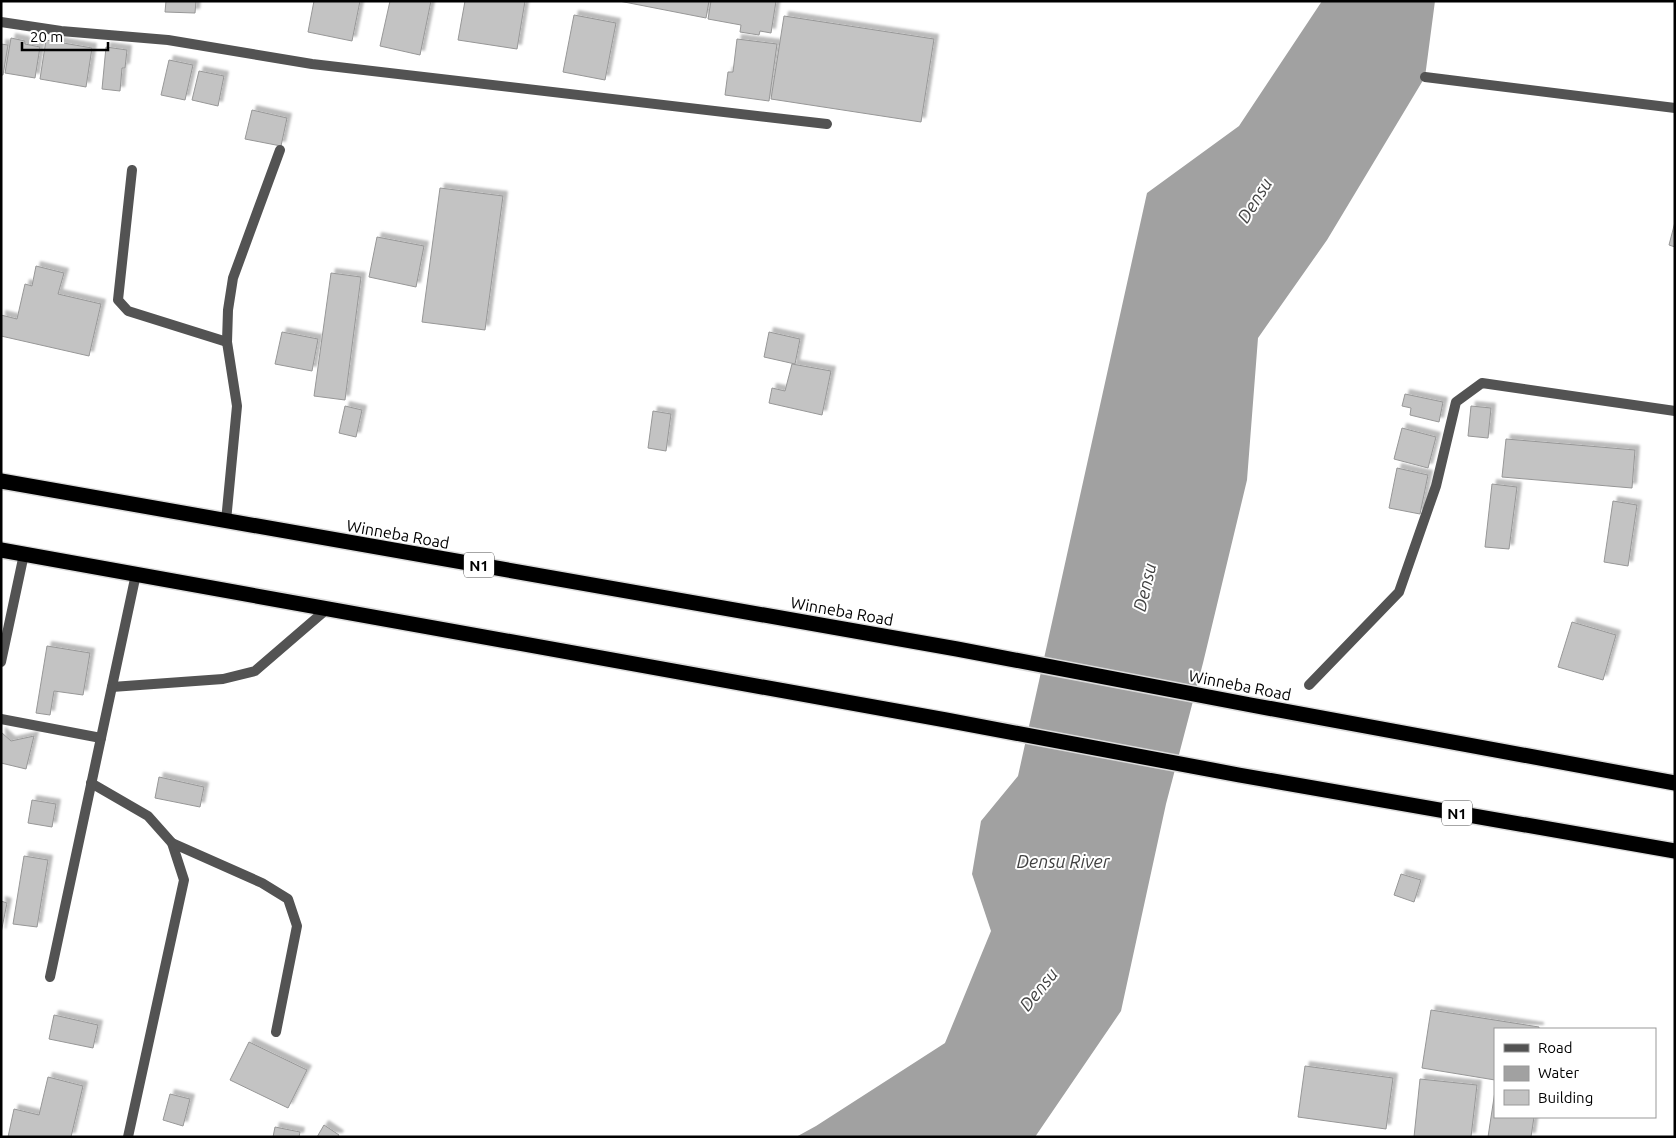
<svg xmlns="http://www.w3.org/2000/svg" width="1676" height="1138" font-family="Ubuntu,sans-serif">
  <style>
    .water { fill: #a1a1a1 }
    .building { fill: #c3c3c3; stroke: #979797; filter: url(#shadow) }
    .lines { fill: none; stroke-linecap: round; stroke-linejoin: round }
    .highway-casing { stroke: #dbdbdb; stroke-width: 18 }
    .lane { stroke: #535353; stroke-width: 10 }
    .street { stroke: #535353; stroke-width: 10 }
    .highway { stroke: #000; stroke-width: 15 }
    .labels { text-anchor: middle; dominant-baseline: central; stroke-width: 4; stroke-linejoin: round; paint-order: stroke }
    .shield { fill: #fff; stroke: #4c4c4c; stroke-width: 1 }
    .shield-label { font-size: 15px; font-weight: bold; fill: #000 }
    .street-label { font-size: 16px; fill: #000; stroke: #fff }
    .water-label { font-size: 18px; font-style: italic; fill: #424242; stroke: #fff }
  </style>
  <defs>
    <filter id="shadow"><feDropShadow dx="4.5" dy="-4.5" stdDeviation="1" flood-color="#0004"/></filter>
  </defs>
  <rect width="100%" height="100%" fill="#fff"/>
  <polygon class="water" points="1322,1 1435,1 1425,77 1327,240 1258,338 1247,480 1203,663 1166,804 1121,1011 1035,1137 796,1137 816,1126 945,1043 991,931 972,874 981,821 1018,776 1147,193 1239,126"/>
  <g class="building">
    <polygon points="166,1 196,1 195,13 165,12"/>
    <polygon points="314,1 360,1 352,41 308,32"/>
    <polygon points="390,1 431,1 420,55 380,46"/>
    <polygon points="465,1 525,1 517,49 458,40"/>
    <polygon points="619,1 709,1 706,18"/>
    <polygon points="711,1 776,1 771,33 760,31 759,35 740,32 741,25 708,19"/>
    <polygon points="574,15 616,23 605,80 563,72"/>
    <polygon points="784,16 934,39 921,122 771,99"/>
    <polygon points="11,38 25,41 25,44 40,47 35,78 5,73"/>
    <polygon points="737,39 777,44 769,101 725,95 728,72 733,72"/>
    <polygon points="46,40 92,48 86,87 40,79"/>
    <polygon points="1,44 8,45 3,75 1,75"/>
    <polygon points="106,47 127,50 125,68 122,68 120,91 102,89"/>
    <polygon points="169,60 193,65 185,100 161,95"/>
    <polygon points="199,71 224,76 218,106 192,100"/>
    <polygon points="252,110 287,118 281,146 245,139"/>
    <polygon points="440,188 503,196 485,330 422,322"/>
    <polygon points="1675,222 1675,247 1669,245"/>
    <polygon points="377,237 424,246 416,287 369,277"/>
    <polygon points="36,266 64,273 58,294 101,304 89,356 1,336 1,315 17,319 25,284 32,286"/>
    <polygon points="331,273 361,277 345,400 314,396"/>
    <polygon points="282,332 318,339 312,371 275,364"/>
    <polygon points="769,332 800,339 795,364 764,357"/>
    <polygon points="792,364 831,371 822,415 769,403 772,388 785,391"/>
    <polygon points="1405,394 1443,402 1439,422 1410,415 1411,408 1402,406"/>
    <polygon points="345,406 362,410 356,437 339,433"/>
    <polygon points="1471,406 1491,408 1488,438 1468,436"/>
    <polygon points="653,411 671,414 666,451 648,448"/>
    <polygon points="1402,428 1436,437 1428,468 1394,459"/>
    <polygon points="1506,439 1635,450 1632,488 1502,477"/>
    <polygon points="1397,468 1428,475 1420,514 1389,508"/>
    <polygon points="1492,484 1517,487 1509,549 1485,547"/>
    <polygon points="1613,501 1637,505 1628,566 1604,562"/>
    <polygon points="1572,622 1616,635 1603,680 1558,667"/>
    <polygon points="47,646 90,653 83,695 54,691 50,715 36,713"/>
    <polygon points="1,732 11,741 34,736 26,769 1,763"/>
    <polygon points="159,777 204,787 200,807 155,798"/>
    <polygon points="32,800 56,804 52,827 28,823"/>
    <polygon points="24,856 48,860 37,927 13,924"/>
    <polygon points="1401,874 1421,880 1414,902 1394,895"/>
    <polygon points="1,901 7,903 1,933"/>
    <polygon points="1431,1010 1539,1027 1539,1029 1495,1029 1495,1080 1422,1068"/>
    <polygon points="54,1015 98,1025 93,1048 49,1039"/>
    <polygon points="249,1042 307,1070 288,1108 230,1080"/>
    <polygon points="1305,1066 1393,1078 1386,1129 1298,1117"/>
    <polygon points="48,1077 83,1086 71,1137 8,1137 14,1109 39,1115"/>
    <polygon points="1420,1079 1477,1085 1471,1137 1414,1137"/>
    <polygon points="1495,1091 1495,1117 1534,1117 1531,1137 1488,1137"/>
    <polygon points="170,1094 190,1099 183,1126 163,1120"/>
    <polygon points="324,1125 339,1135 338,1137 317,1137"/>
    <polygon points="275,1127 300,1132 299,1137 273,1137"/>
  </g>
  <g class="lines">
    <g class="highway-casing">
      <g id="highway">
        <polyline points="1,481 957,649 1251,705 1675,783"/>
        <polyline points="1,550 946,720 1239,775 1675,851"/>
      </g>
    </g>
    <g class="lane">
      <polyline points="132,170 118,300 128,311 227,342"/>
      <polyline points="226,521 237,406 227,342 228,310 233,278 280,150"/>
      <polyline points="1,662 24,554"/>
      <polyline points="112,687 223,679 255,671 327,609"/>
      <polyline points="1,719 101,738"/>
      <polyline points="91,783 148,816 172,843 184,880 128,1137"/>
      <polyline points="172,843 262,883 288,899 297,926 276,1032"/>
      <polyline points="50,977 136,574"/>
    </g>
    <g class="street">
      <polyline points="1,22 61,31 168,40 312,64 827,124"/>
      <polyline points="1425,77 1675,108"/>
      <polyline points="1309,685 1399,592 1436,486 1456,402 1482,383 1675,411"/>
    </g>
    <use href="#highway" class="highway"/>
  </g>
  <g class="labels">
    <g class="shield">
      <rect x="464" y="552.5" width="30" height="25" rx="4"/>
      <rect x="1442" y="800.5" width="30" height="25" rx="4"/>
    </g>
    <g class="shield-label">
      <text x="479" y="565">N1</text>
      <text x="1457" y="813">N1</text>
    </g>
    <g class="street-label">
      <text transform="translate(398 534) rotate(10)">Winneba Road</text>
      <text transform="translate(842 611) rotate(10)">Winneba Road</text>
      <text transform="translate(1240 685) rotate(11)">Winneba Road</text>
    </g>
    <g class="water-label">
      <text transform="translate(1254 200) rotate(-58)">Densu</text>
      <text transform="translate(1144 587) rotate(-77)">Densu</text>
      <text x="1063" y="861">Densu River</text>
      <text transform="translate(1038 989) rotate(-51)">Densu</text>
    </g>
  </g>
  <rect width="1676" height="1138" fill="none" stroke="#000000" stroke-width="5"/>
  <rect x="1494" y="1028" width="162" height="90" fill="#ffffff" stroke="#999999"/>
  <rect x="1504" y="1044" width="25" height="8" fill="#535353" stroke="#999999"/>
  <text x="1538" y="1053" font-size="15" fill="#000000">Road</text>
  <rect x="1504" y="1066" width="25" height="15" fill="#a1a1a1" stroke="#999999"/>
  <text x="1538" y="1078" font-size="15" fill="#000000">Water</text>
  <rect x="1504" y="1090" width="25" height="15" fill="#c3c3c3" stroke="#999999"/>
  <text x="1538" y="1103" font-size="15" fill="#000000">Building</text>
  <path d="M22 42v8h86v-8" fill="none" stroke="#000000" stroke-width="2.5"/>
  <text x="30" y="42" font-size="15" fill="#000000" stroke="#ffffff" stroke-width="4" paint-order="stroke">20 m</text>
</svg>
